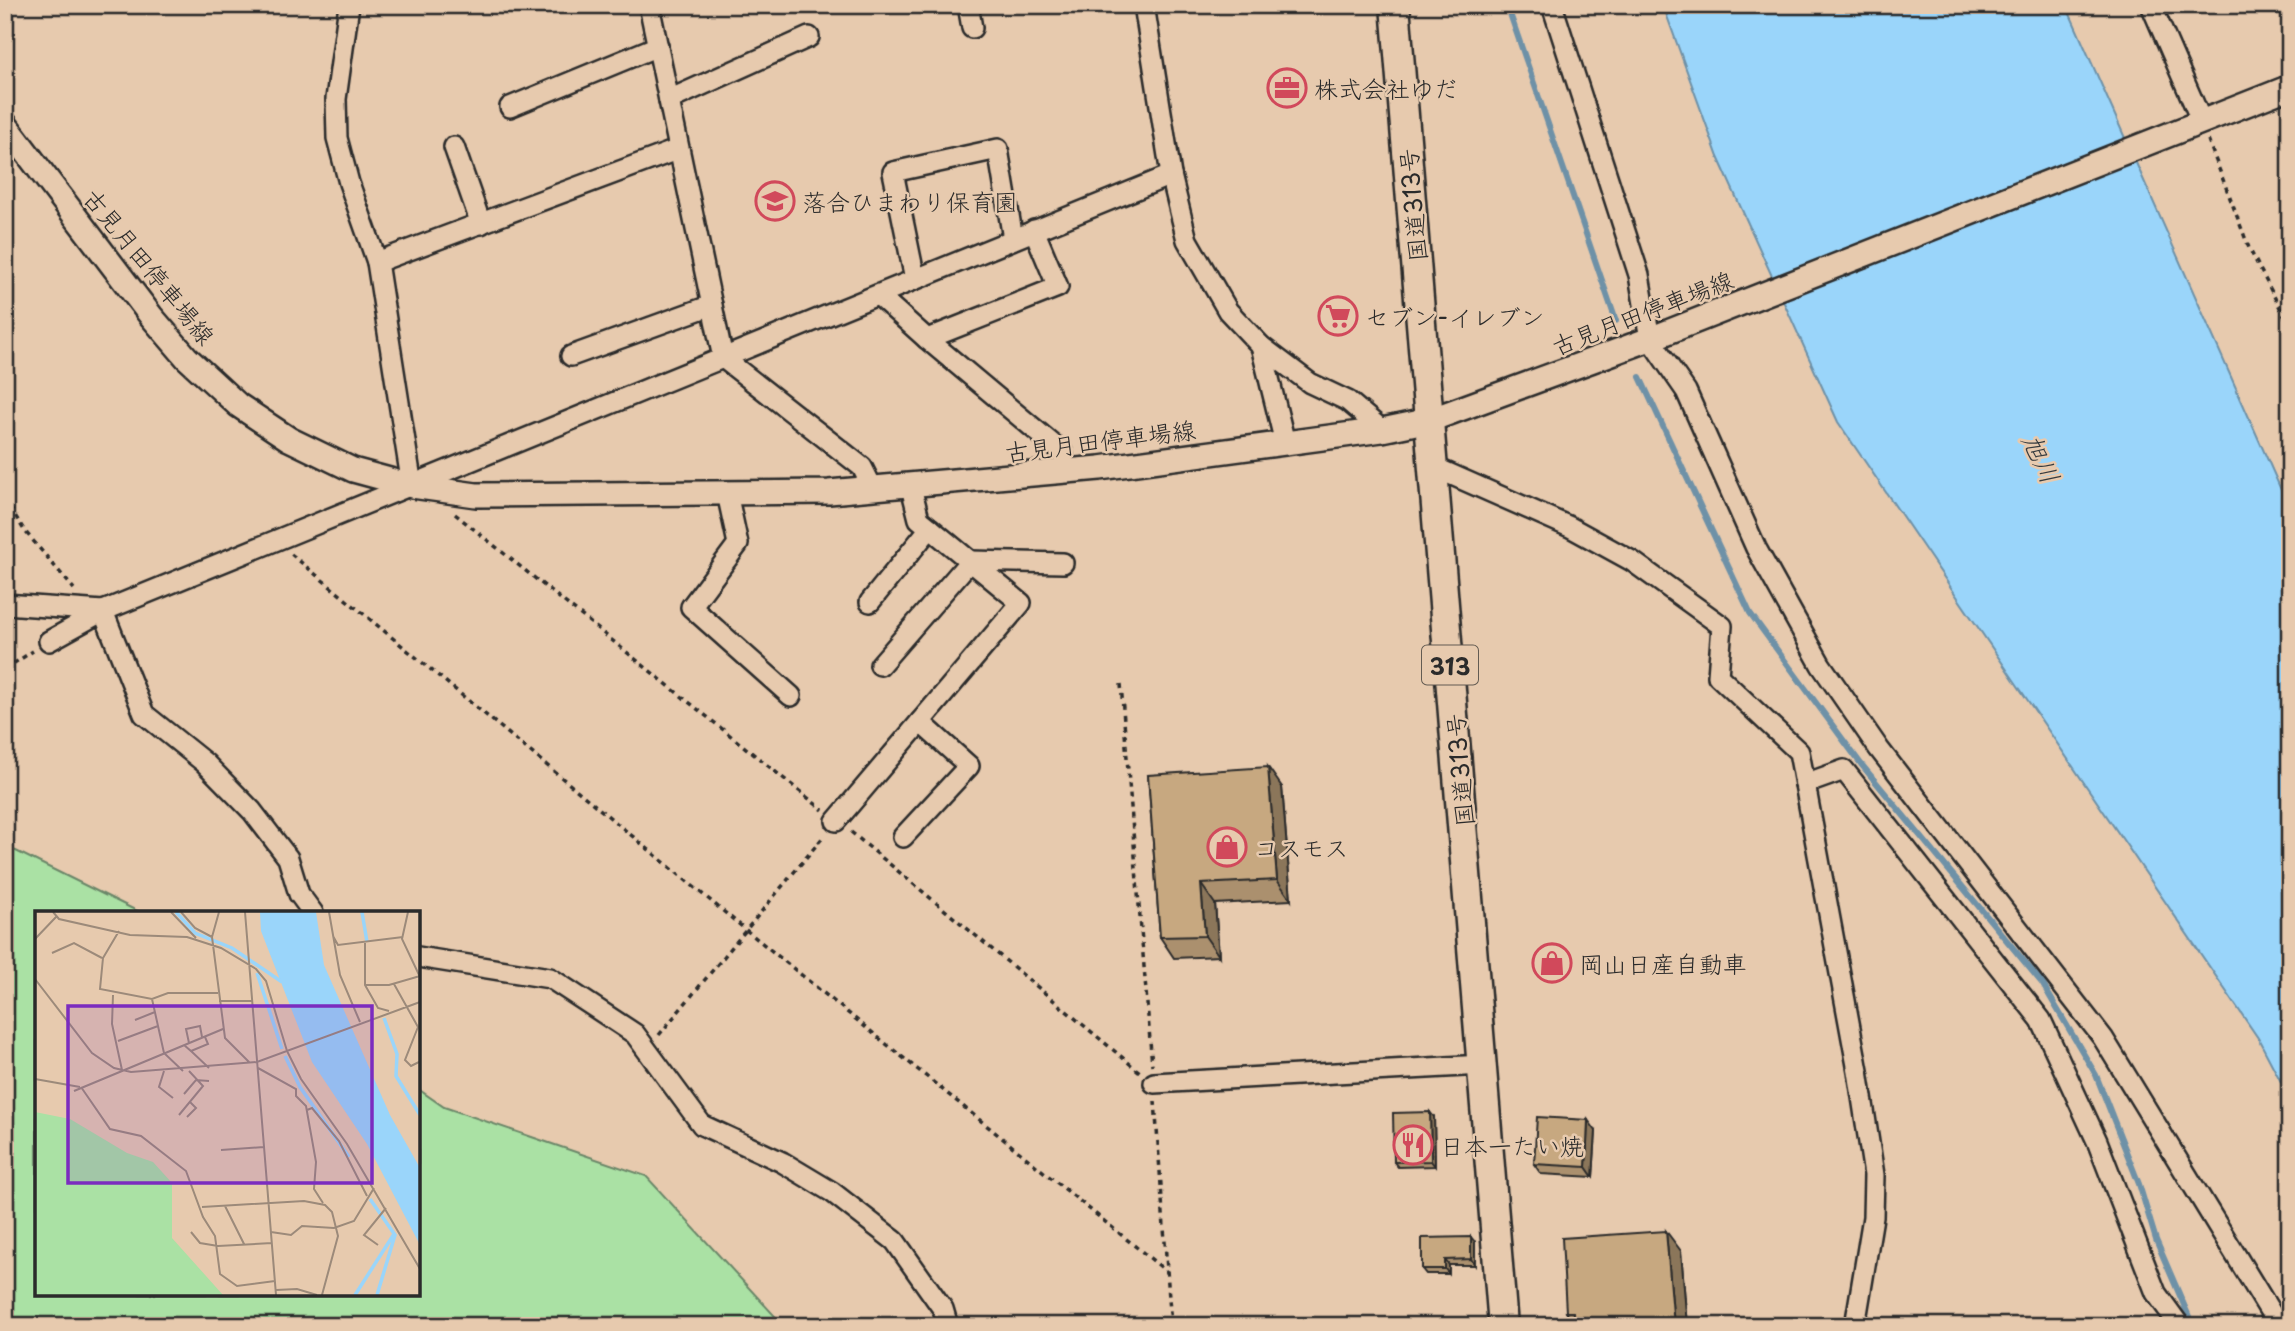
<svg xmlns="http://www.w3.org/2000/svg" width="2295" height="1331" font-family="'Playpen Sans','Klee One',sans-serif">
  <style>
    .green { fill: #aae1a4; stroke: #6a8668; stroke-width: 2 }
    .water { fill: #9ad5fa; stroke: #6e91a7; stroke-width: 2 }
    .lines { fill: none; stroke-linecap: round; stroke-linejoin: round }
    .stream { stroke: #6e91a7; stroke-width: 6 }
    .minor-casing { stroke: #2b2b2b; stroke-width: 24 }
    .major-casing { stroke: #2b2b2b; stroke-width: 28 }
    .highway-casing { stroke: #2b2b2b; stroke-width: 33 }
    .path { stroke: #2b2b2b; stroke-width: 3.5; stroke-dasharray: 5 5; stroke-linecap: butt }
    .minor { stroke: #e7caae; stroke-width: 19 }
    .major { stroke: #e7caae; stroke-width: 23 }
    .highway { stroke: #e7caae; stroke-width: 28 }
    .wall { fill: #ab906e; stroke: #2b2b2b; stroke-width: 2 }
    .shaded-wall { fill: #8b765a; stroke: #2b2b2b; stroke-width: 2 }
    .building { fill: #c7a880; stroke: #2b2b2b; stroke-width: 2 }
    .labels { text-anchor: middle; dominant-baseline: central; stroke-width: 5; stroke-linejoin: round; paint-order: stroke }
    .shield { fill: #e7caae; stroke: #635b52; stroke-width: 2 }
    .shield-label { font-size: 23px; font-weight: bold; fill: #2b2b2b }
    .poi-label { font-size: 24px; fill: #2b2b2b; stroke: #e7caae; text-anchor: start }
    .street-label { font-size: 24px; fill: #2b2b2b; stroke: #e7caae }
    .water-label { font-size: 26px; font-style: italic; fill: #363c40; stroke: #e7caae }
    .inset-river { fill: none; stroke: #9ad5fa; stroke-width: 3.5 }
    .inset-road { fill: none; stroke: #9c8a7a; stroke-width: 2 }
    .view { fill: #7b2cbf; fill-opacity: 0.15; stroke: #7b2cbf; stroke-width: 3.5 }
    .inset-edge { fill: none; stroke: #2b2b2b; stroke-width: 3.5 }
  </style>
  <rect width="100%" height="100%" fill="#e7caae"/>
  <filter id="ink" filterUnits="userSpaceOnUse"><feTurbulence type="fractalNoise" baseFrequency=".0143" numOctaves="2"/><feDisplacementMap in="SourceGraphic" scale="14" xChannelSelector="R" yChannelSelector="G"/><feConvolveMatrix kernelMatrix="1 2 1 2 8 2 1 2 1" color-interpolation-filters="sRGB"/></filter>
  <g filter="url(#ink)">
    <polygon class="green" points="5,848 16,851 141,913 37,913 37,1294 418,1294 418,1089 444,1107 646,1176 784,1326 5,1326"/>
    <polygon class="water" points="1663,5 2066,5 2290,510 2290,1099 2258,1038 1838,422 1718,157"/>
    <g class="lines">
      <g class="stream">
        <polyline points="1507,5 1616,321"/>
        <polyline points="1640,377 1750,613 1861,764 2042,983 2096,1075 2139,1184 2156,1240 2193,1326"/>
      </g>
      <g class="minor-casing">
        <g id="minor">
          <polyline points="349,5 336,99 337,138 349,183 377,262 412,486"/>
          <polyline points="649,5 723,358 862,467 873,489"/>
          <polyline points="968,5 972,28"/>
          <polyline points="1144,5 1171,175 1187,240 1228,311 1261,346 1310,383 1348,401 1382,430"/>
          <polyline points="1552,5 1639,275 1650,339 1686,391 1756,548 1821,665 1879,749 2103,1038 2279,1326"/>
          <polyline points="2151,5 2201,120"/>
          <polyline points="669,100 809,37"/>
          <polyline points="510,107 658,46"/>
          <polyline points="454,147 481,224"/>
          <polyline points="377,262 679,149"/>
          <polyline points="915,279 893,172 998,149 1013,239"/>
          <polyline points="878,295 927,339 1058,287 1034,230"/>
          <polyline points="927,339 1062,452 1066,471"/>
          <polyline points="1261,346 1285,443"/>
          <polyline points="571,356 712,305"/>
          <polyline points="1434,467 1570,527 1632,561 1722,626 1718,676 1799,752 1805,784 1858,1071 1874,1175 1873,1217 1855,1326"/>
          <polyline points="727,493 738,544 691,607 791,696"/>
          <polyline points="870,602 930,528"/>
          <polyline points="5,604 103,611"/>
          <polyline points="103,611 144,714 205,763 252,811 288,858 299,894 313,913"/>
          <polyline points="49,641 103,611 1171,175"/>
          <polyline points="880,665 970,561 1063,563"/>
          <polyline points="1805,784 1844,770 2041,1020 2097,1141 2156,1293 2180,1326"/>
          <polyline points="836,821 1021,603 919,519 911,487"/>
          <polyline points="903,837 969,766 920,722"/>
          <polyline points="418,957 550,978 635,1034 702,1125 782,1162 832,1192 895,1241 943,1309 948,1326"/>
          <polyline points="1154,1083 1483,1065"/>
        </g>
      </g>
      <g class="major-casing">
        <polyline id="major" points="5,124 151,316 187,358 238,405 289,439 353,470 412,486 476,495 829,492 1100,468 1382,430 1430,420 1650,339 2290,87"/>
      </g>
      <g class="highway-casing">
        <polyline id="highway" points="1395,5 1503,1326"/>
      </g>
      <g class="path">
        <polyline points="2208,140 2249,248 2290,327"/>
        <polyline points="5,499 24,530 74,589"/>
        <polyline points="455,514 823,810"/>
        <polyline points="291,554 746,930 1167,1272"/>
        <polyline points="5,669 33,651"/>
        <polyline points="1121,684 1152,1065"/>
        <polyline points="851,832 1141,1073"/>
        <polyline points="659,1035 824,836"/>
        <polyline points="1155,1101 1171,1326"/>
      </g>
      <use href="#minor" class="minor"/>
      <use href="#major" class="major"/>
      <use href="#highway" class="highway"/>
    </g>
    <g class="wall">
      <polygon points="1148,775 1282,787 1291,900 1215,904 1219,956 1174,958 1160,937"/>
      <polygon points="1434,1117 1435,1166 1398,1167 1394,1162"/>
      <polygon points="1596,1131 1593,1177 1541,1174 1534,1164"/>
      <polygon points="1475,1242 1475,1265 1449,1265 1449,1274 1426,1274 1422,1269"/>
      <polygon points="1681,1251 1687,1326 1574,1326 1573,1323 1566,1312"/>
    </g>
    <g class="shaded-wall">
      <polygon points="1268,767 1282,787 1291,900 1277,880"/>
      <polygon points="1201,884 1215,904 1219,956 1205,936"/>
      <polygon points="1430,1112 1434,1117 1435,1166 1431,1161"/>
      <polygon points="1588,1120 1596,1131 1593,1177 1586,1167"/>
      <polygon points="1666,1231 1681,1251 1687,1326 1674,1326"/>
      <polygon points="1471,1237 1475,1242 1475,1265 1471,1259"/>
      <polygon points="1445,1260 1449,1265 1449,1274 1445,1269"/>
    </g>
    <g class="building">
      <polygon points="1268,767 1277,880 1201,884 1205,936 1160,937 1148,775"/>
      <polygon points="1430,1112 1431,1161 1394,1162 1393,1113"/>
      <polygon points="1537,1117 1588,1120 1586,1167 1534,1164"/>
      <polygon points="1666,1231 1674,1326 1574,1326 1573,1312 1566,1312 1562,1238"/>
      <polygon points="1471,1237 1471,1259 1445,1260 1445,1269 1422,1269 1422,1238"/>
    </g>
  </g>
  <defs>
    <g id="office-ring" transform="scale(2.0125)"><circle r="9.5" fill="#e7caae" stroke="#d1495b" stroke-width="1.5"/><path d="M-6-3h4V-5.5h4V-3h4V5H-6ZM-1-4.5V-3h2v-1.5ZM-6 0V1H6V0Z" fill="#d1495b"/></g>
    <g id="school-ring" transform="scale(2.0125)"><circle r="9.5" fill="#e7caae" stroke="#d1495b" stroke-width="1.5"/><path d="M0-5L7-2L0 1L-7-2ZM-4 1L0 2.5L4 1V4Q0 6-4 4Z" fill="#d1495b"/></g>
    <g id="supermarket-ring" transform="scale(2.0125)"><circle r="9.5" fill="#e7caae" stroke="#d1495b" stroke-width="1.5"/><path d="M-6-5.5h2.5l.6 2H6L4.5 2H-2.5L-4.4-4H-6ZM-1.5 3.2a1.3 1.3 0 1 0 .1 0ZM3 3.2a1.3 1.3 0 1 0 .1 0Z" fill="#d1495b"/></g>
    <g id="shop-ring" transform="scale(2.0125)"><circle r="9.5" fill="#e7caae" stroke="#d1495b" stroke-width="1.5"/><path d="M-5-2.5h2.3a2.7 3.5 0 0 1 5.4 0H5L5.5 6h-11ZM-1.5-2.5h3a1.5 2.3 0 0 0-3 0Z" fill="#d1495b"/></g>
    <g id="restaurant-ring" transform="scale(2.0125)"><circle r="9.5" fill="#e7caae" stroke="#d1495b" stroke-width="1.5"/><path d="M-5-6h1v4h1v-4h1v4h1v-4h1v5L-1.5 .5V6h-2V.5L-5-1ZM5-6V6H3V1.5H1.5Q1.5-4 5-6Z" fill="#d1495b"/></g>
  </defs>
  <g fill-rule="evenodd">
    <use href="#office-ring" x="1287" y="88"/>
    <use href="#school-ring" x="775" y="201"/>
    <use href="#supermarket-ring" x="1338" y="316"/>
    <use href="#shop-ring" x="1227" y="847"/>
    <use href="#shop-ring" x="1552" y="963"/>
    <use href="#restaurant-ring" x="1413" y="1145"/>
  </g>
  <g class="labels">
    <rect class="shield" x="1422" y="645.5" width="56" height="39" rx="5"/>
    <g class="shield-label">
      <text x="1450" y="665">313</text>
    </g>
    <g class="poi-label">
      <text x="1314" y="88">株式会社ゆだ</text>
      <text x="802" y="201">落合ひまわり保育園</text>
      <text x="1365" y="316">セブン-イレブン</text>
      <text x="1254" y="847">コスモス</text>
      <text x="1579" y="963">岡山日産自動車</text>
      <text x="1440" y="1145">日本一たい焼</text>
    </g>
    <g class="street-label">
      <text transform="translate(1412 205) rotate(-95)">国道313号</text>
      <text transform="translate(150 266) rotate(51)">古見月田停車場線</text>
      <text transform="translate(1642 312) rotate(-21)">古見月田停車場線</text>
      <text transform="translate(1100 440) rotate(-7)">古見月田停車場線</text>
      <text transform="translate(1459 770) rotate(-95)">国道313号</text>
    </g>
    <g class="water-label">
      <text transform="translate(2042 458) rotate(64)">旭川</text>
    </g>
  </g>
  <g transform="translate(35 911)">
    <rect width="385" height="385" fill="#e7caae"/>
    <path d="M 0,201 L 35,208 L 92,242 L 118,251 L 137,272 L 137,327 L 188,384 L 0,384 Z" fill="#aae1a4"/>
    <path d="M 225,1 L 281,1 L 289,54 L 355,204 L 385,257 L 385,334 L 332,233 L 277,151 L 226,20 Z" fill="#9ad5fa"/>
    <path class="inset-river" d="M 141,1 L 160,22 L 197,37 L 247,71M 327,1 L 332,31M 222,62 L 247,138M 349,107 L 362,143 L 361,165 L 385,204M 250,145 L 265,176 L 314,246M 335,288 L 360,324 L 342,384M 320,384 L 359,323"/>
    <path class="inset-road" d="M 18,1 L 24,8 L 95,24 L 152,26 L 186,37 L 221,58 L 231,70 L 252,140 L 266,168 L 312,233 L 385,358M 136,1 L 161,27M 146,1 L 160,17 L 177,26 L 190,127 L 214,151M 210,1 L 241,384M 294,1 L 305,64 L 325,111M 373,1 L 367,28 L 385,66M 84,20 L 68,47 L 65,78 L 117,88 L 133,82 L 183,82M 298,25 L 303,34 L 368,26M 177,26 L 184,1M 0,28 L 21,6M 330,30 L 330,74 L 343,97 L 354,100M 17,42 L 39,32 L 67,47M 0,68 L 57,142 L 79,157 L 96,161 L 222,151 L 385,91M 359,73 L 383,116M 330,74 L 354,74 L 385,65M 78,84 L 77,113 L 87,159M 117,88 L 129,142 L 148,160M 184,90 L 217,90M 100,109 L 120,101M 383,116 L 370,149 L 376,155 L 384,151M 83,130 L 123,115M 154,132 L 151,118 L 165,115 L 167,126M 149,134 L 156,140 L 173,133 L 170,126M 156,140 L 174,157M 223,157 L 261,178 L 261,185 L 271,195 L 281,251 L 279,278 L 288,292M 129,160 L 124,176 L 138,187M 0,168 L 45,176M 46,176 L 75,218 L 106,225 L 151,260 L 168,306 L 180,325 L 185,363 L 202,375 L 240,370M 39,180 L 188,118M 149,183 L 161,169 L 174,170M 272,199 L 277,197 L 304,230 L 332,285M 144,204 L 168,175 L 154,160M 152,206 L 161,197 L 155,191M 186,239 L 229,236M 190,295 L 209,333M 167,296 L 269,290 L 290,294 L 297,301 L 303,325 L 287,384M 156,321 L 165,332 L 183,335 L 237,332M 236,321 L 256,324 L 267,315 L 299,317 L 319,310 L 339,277M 343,334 L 329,324 L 351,297M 241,379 L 262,378 L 282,384"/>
    <path class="view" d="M 33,95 L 337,95 L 337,272 L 33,272 Z"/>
    <rect width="385" height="385" class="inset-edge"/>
  </g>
  <rect width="2295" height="1331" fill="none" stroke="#e7caae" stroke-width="28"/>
  <rect x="14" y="14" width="2267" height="1303" fill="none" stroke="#2b2b2b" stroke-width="2.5" filter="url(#ink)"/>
</svg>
